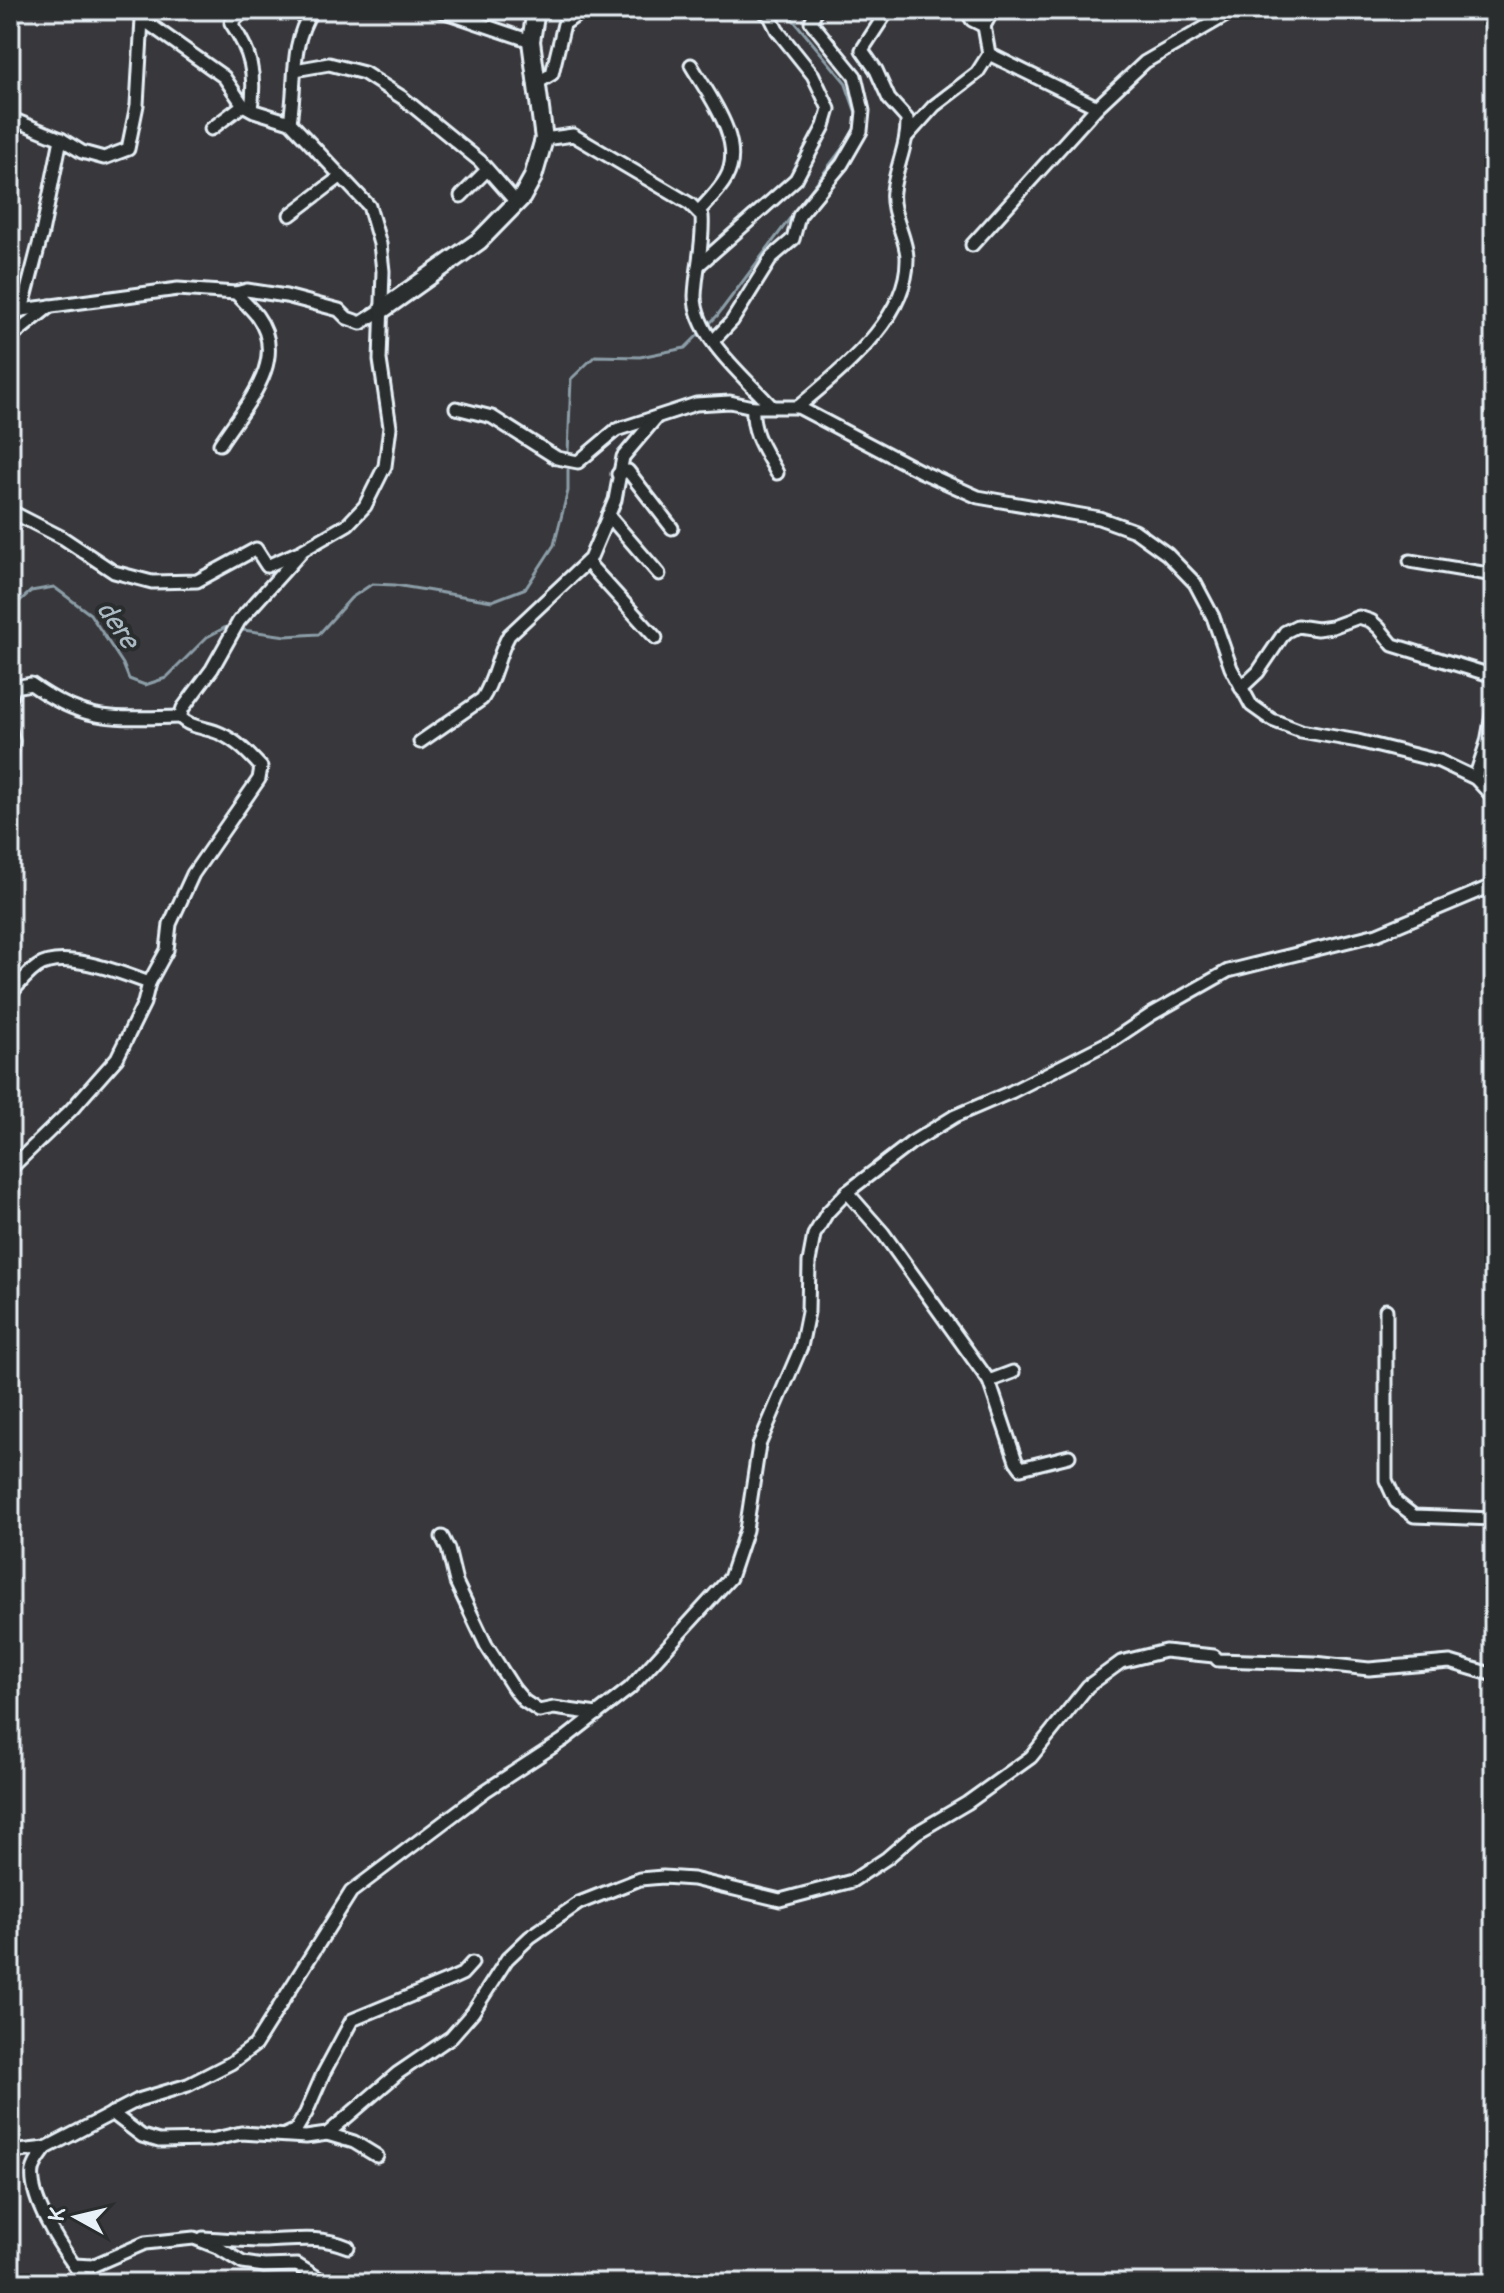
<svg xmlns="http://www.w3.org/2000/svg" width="1504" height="2293" font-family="Pangolin,sans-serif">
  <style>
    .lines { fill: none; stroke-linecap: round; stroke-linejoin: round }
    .stream { stroke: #8c9ea8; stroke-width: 3 }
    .street-casing { stroke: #e8f1f8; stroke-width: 17 }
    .secondary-casing { stroke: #e8f1f8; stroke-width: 22 }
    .street { stroke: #2a2d2e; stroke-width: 11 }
    .secondary { stroke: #2a2d2e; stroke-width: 16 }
    .labels { text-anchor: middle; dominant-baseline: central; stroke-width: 8; stroke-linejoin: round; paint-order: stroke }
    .water-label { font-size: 28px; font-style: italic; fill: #aab9c2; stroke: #2a2d2e }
  </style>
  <rect width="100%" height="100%" fill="#38373b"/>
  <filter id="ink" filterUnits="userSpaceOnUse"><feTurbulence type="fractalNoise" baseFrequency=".0125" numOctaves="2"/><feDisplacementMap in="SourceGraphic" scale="16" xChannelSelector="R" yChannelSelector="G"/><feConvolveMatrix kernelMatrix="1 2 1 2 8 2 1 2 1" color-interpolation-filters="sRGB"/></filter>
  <g filter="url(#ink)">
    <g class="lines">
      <g class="stream">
        <polyline points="568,453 571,379 595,356 640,357 685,348 717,316 853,134 857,116 845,82 785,10"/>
        <polyline points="10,610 31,591 54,587 90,614 123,664 129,679 145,685 166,678 207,637 226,627"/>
        <polyline points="243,630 286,636 319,634 351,598 372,584 395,585 492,601 526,588 554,545 568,491 568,470"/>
      </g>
      <g class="street-casing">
        <g id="street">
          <polyline points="439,10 531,41"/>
          <polyline points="966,10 972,20 984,26 993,10"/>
          <path d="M 240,15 L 231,23 C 251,52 256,74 251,109"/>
          <polyline points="10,28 14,10"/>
          <path d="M 691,65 C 709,96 746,142 726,178 C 719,191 707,202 698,212"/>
          <polyline points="295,70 329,64 364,73 403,98 480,161 516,202"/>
          <polyline points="537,83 552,74 564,24 584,10"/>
          <polyline points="1097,107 1145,62 1235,10"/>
          <polyline points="10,118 61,139 82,152 104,158 128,149 137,105 142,19 138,10"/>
          <path d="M 290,122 C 297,80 289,47 312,10"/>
          <polyline points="211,129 243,105"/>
          <polyline points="907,136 934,106 977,73 989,54 984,26"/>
          <path d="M 544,139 L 573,135 L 690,204 L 702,216 C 704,243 696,269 695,296 C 695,337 745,377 771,406"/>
          <polyline points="461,196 487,170"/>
          <polyline points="290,215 340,177"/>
          <polyline points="972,245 1097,107 989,54"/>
          <polyline points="700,264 796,179 824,126 829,109 813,75 777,30 770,16 762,10"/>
          <polyline points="10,308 22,310 178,289 236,293 247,290 286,296 339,310 347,318 361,323 383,309"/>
          <polyline points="22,310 42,233 61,139"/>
          <polyline points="10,338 50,306"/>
          <polyline points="713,341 732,321 772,257 793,239 799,216 842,164 861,131 863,111 855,76 811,22 816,10"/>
          <path d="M 753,407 C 751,433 765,451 777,473"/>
          <polyline points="798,407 920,471 978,497 1099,518 1135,531 1167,554 1195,583 1213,617 1231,668 1251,705 1272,720 1301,731 1358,741 1439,761 1475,778 1494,798"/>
          <path d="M 456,408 L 492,417 L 557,458 L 578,462 L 616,430 L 696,404 L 730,402 L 753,407 L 798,407 C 841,370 909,319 907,257 C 906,236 890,212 893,191 C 896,166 908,145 907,119 L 889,99 L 876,70 L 862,50 L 888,10"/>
          <path d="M 220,444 C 244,406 290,361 257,316 C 251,308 242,300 236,293"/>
          <polyline points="618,474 628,471 672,528"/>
          <polyline points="10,511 63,538 114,572 152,582 197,581 256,549 267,566 299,552"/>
          <polyline points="608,515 659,574"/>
          <polyline points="1410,561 1494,575"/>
          <polyline points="587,562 656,638"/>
          <polyline points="1241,688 1258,672 1285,632 1297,626 1317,629 1332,627 1359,617 1371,621 1379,628 1393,645 1494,676"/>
          <path d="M 10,699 L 15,687 L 31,684 C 87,724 115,718 180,717"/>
          <polyline points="10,730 13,741 10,766"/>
          <path d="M 420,742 L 482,699 C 495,680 497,656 509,635 L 590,559 L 615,500 L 623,457 L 655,419"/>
          <polyline points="1475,778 1487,742 1494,705"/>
          <path d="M 10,995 C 17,986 27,974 37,967 C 63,949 122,973 149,983"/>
          <path d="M 10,1169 L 71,1110 L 117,1058 L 144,1003 L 149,983 L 167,950 L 170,924 L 193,874 L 259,779 L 261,767 C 249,754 237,741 221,734 C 208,727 191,729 180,717 L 183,708 L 212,669 L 239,621 L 303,550 L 348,524 L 365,506 L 385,466 L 390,427 L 380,360 L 383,271 L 380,244 L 369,206 L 290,122 L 254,111 L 243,105 L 224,77 L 142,19"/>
          <polyline points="847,1192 883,1233 989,1381 1016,1461 1021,1468 1069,1456"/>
          <polyline points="1386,1310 1386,1480 1396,1502 1414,1516 1494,1519"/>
          <polyline points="989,1381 1013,1372"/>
          <polyline points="442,1537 448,1549 456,1582 486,1645 514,1689 524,1701 539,1711 554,1708 597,1714"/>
          <polyline points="112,2113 142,2136 159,2141 211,2140 241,2133 306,2137 327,2134 398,2073 451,2037 473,2012 507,1959 530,1937 579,1903 640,1879 663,1877 693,1879 780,1900 852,1881 887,1858 916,1833 967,1803 1031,1757 1088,1686 1121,1662 1165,1651 1214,1656 1218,1660 1315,1663 1369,1669 1450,1662 1494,1675"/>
          <polyline points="327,2134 354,2142 377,2156"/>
          <polyline points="285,2135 296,2130 306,2113 323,2074 352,2020 451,1979 462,1974 472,1963"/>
          <path d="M 46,2148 C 42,2154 34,2163 33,2171 C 29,2198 59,2244 74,2265 L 92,2266 L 145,2243 L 194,2238 L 217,2247 L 243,2263 L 264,2266 L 297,2265 L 326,2283"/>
          <polyline points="10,2152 46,2148 138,2100 188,2085 231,2063 255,2045 351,1892 485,1791 563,1740 630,1688 730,1578 746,1530 759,1445 801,1347 808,1312 809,1262 814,1235 827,1213 847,1192 911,1143 955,1116 1011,1092 1113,1040 1152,1014 1228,971 1377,934 1494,885"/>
          <path d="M 203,2238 C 224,2239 245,2241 266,2241 C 295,2240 320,2235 348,2247"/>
          <polyline points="74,2265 85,2283"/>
        </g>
      </g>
      <g class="secondary-casing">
        <polyline id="secondary" points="383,309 479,241 522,197 533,177 544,139 531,41 536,10"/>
      </g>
      <use href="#street" class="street"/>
      <use href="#secondary" class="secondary"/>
    </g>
  </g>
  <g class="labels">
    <g class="water-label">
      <text transform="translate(117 625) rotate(55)">dere</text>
    </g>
  </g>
  <rect width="1504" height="2293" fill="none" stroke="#2a2d2e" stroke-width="40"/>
  <rect x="20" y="20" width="1464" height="2253" fill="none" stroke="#e8f1f8" stroke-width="3" filter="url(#ink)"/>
  <g transform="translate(76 2217) rotate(278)" stroke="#2a2d2e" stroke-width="6" paint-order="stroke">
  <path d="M0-6L14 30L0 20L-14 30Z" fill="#e8f1f8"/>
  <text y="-12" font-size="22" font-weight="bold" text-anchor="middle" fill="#e8f1f8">K</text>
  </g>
</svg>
